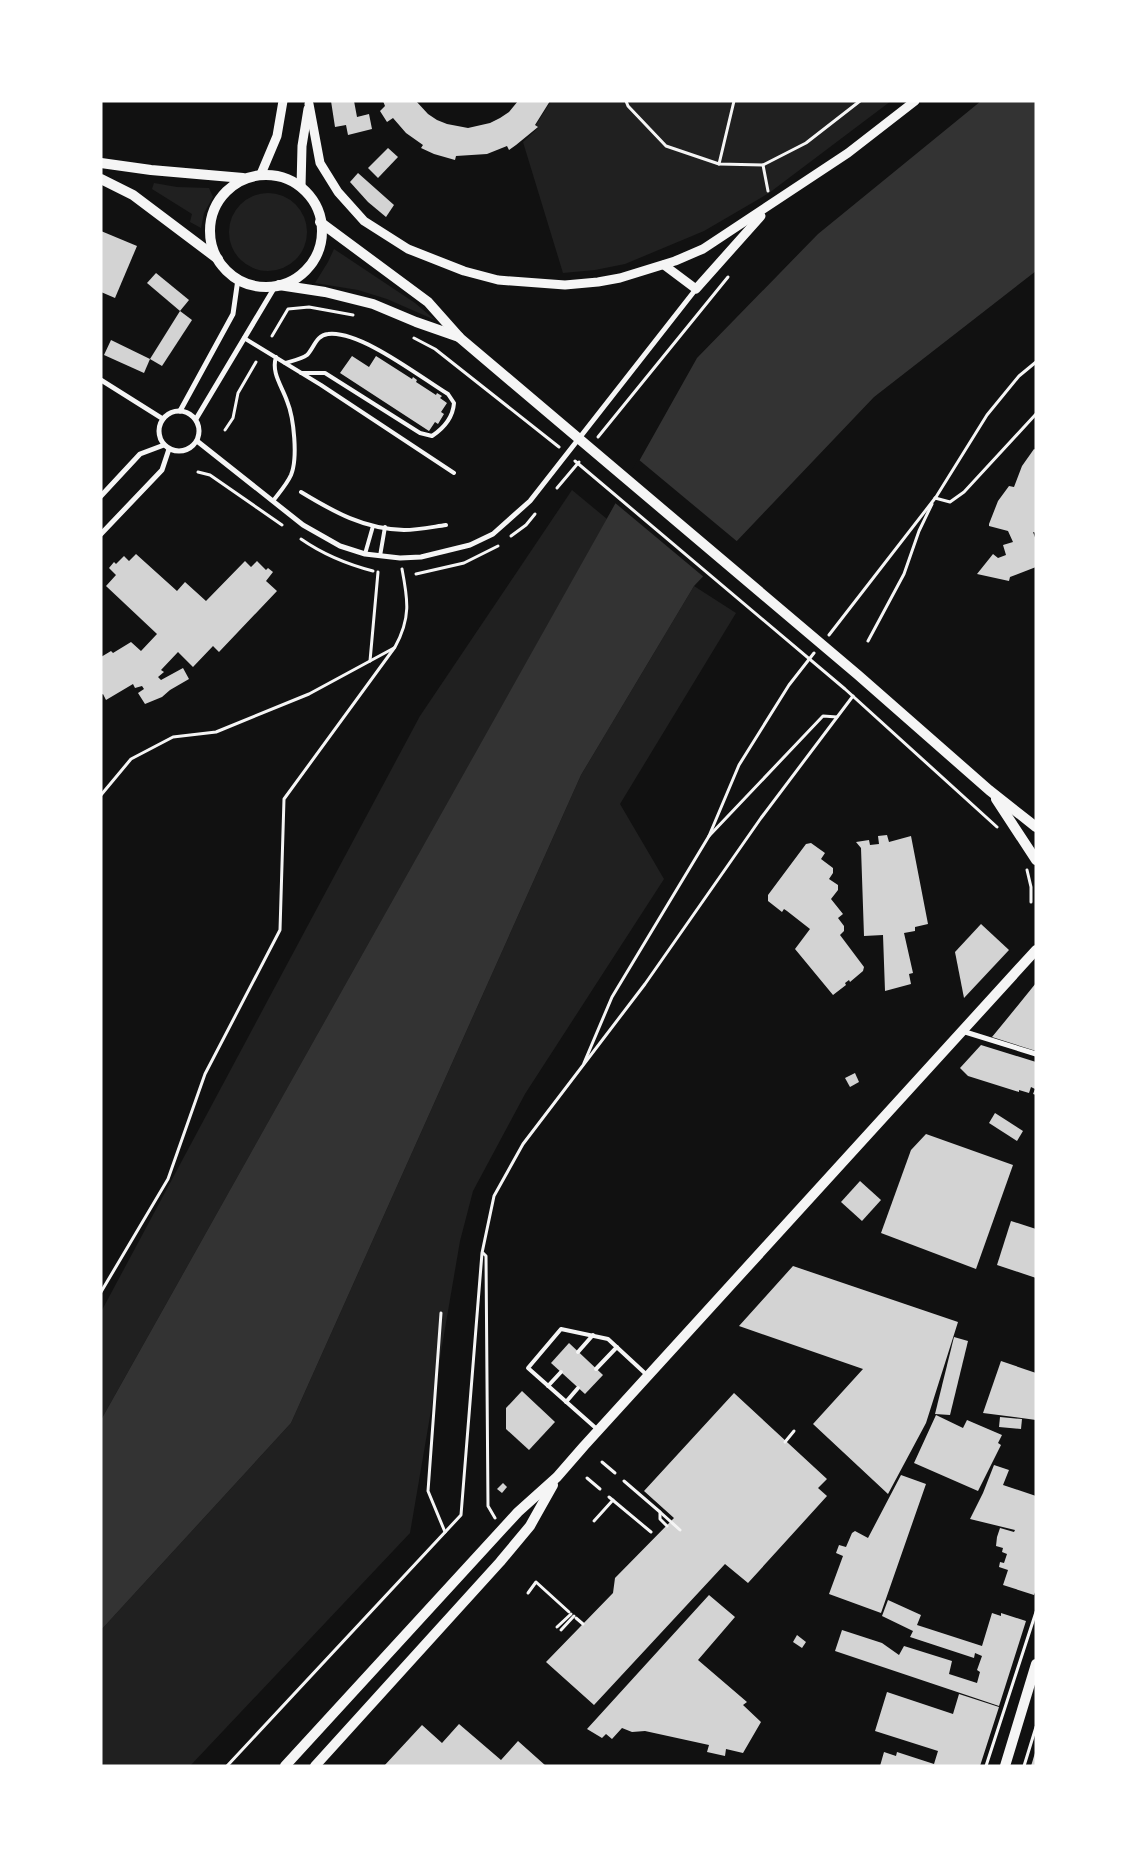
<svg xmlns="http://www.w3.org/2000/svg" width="1137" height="1867" font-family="Figtree,sans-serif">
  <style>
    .green { fill: #202020 }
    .water { fill: #333 }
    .pier { fill: #111 }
    .building { fill: #d3d3d3 }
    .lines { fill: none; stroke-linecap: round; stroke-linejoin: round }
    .path { stroke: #f5f5f5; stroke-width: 3 }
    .service { stroke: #f5f5f5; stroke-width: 4 }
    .minor { stroke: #f5f5f5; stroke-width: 5 }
    .tertiary { stroke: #f5f5f5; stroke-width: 9 }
    .secondary { stroke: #f5f5f5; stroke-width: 10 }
  </style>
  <rect width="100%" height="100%" fill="#111"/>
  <g class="green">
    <polygon points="551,101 891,101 769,193 704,231 625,264 595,270 563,273 523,142 538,128 536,125"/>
    <polygon points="154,183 177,187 209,188 213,197 204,213 201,228 190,222 192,214 152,189"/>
    <circle cx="268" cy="232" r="39"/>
    <polygon points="334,249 415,303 435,320 387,299 358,290 315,283 328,262"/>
    <polygon points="572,490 607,519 101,1420 101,1312 420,716"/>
    <polygon points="694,586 736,613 620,804 664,879 525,1094 473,1191 460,1241 410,1533 190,1766 101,1766 101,1630 291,1423 581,775"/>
  </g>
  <polygon class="water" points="981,101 1036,101 1036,271 874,397 694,586 581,775 291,1423 101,1630 101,1420 697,358 818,234"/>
  <polygon class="pier" points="638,459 739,543 705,578 614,502"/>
  <g class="building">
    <polygon points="331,101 354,101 357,117 369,114 372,129 348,135 346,125 335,127"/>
    <polygon points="383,101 416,101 428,114 437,120 447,124 468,128 490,123 500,118 509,112 518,101 550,101 535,125 538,127 516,145 509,150 507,146 487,154 456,156 455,160 434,154 421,148 423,145 406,133 393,118 387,122 380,111 385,106"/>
    <polygon points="388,148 398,157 378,178 368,168"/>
    <polygon points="358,173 394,205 386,217 368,202 350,182"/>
    <polygon points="101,231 137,246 115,298 101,292"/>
    <polygon points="156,273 189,300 180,311 147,283"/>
    <polygon points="180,311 192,320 162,366 150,359"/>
    <polygon points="111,340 150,359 144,373 104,355"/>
    <polygon points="352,356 369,367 376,356 412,379 413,377 417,380 416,382 436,395 437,393 442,396 440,398 447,403 441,412 444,414 438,424 435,422 429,431 340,373"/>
    <polygon points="1034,449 1036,450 1036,533 1033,532 1036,540 1036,567 1010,577 1009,581 977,574 993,554 998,558 1006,555 1003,545 1013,542 1008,531 989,526 989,524 998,501 1009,486 1014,487 1022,466"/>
    <polygon points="136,554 177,591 185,582 206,601 245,561 251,567 257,561 266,570 268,568 273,572 266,581 277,591 219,652 213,646 193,667 178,652 161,670 164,672 158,677 161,680 183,668 189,679 170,690 162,697 145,704 138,693 144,689 142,686 135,688 133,684 106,700 103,694 101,695 101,657 111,651 113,653 131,642 141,651 157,634 106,586 116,575 109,568 114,562 116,564 124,556 129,561"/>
    <polygon points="887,835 889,842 911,836 928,924 915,927 915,931 904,933 913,973 909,974 911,984 885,991 883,935 864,936 861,848 856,842 869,840 870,845 879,844 878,836"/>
    <polygon points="811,843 825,853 821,859 833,868 833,873 829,879 838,885 838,890 831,899 843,914 838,918 844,926 844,931 840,935 864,967 863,971 850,982 849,980 845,983 846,985 833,995 795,949 810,929 787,911 784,909 782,912 768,901 768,895 806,844"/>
    <polygon points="981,924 1009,950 964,998 955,952"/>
    <polygon points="1036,983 1036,1051 992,1037 1006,1020"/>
    <polygon points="981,1045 1036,1062 1036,1095 1033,1094 1035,1089 1031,1087 1029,1093 1019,1090 1019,1092 968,1076 960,1068"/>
    <polygon points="855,1073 859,1082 850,1087 845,1078"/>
    <polygon points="995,1113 1023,1131 1017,1141 989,1123"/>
    <polygon points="926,1134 1013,1165 976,1269 881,1233 911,1150"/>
    <polygon points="860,1181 881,1200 862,1221 841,1202"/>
    <polygon points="1011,1221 1036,1229 1036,1278 997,1265"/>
    <polygon points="793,1266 958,1322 926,1423 888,1494 813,1424 863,1369 739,1326"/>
    <polygon points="954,1337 968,1341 950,1415 935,1414"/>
    <polygon points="569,1343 603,1375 585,1394 551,1363"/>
    <polygon points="1001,1361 1036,1373 1036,1420 983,1413"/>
    <polygon points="522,1391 555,1422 529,1450 506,1429 506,1408"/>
    <polygon points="734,1393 827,1479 818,1488 827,1496 748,1583 725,1564 594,1705 546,1662 613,1593 615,1578 674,1518 644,1491"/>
    <polygon points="936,1415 963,1428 967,1420 1002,1435 998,1443 1001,1445 978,1491 914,1463"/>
    <polygon points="1000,1417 1022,1419 1021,1429 999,1427"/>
    <polygon points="994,1465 1009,1470 1003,1485 1036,1496 1036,1590 1034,1595 1003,1585 1008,1570 999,1567 1000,1562 1004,1563 1007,1554 1002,1552 1003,1548 996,1546 997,1537 1000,1528 1014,1532 1015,1530 970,1519 983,1493"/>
    <polygon points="901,1475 926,1484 881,1613 829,1594 843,1556 836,1553 839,1545 846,1547 852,1533 855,1531 868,1538"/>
    <polygon points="503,1483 507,1487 502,1493 497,1489"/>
    <polygon points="709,1595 735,1617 698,1660 747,1702 743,1705 761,1722 743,1753 726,1749 725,1756 707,1752 709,1745 645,1731 632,1732 622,1728 612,1739 606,1734 602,1738 587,1729"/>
    <polygon points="888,1600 921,1615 917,1625 982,1646 992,1613 1001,1616 1001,1613 1026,1621 999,1706 835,1651 842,1630 882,1643 899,1655 904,1646 952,1661 949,1674 977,1683 980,1672 977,1670 982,1656 975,1653 974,1658 910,1637 913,1631 882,1616"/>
    <polygon points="797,1635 806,1642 802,1648 793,1642"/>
    <polygon points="887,1692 953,1714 959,1694 999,1707 980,1766 880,1766 884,1752 896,1756 897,1752 934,1764 938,1751 875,1731"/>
    <polygon points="459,1724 501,1760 518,1741 546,1766 384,1766 422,1725 442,1743"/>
    <polygon points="1035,1753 1036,1766 1031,1766"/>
  </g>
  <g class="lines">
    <g class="path">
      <polyline points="626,101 628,106 666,146 719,164 763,165 806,143 860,101"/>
      <polyline points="719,164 734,101"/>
      <polyline points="763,165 768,191"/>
      <polyline points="272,336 288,309 309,307 353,315"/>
      <polyline points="414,338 435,349 559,447"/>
      <polyline points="225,430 233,418 238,393 256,362"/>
      <polyline points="598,437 728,277"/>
      <polyline points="575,461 845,689 997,827"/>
      <polyline points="198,472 210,475 282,525"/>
      <polyline points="557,488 579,462"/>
      <polyline points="935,498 950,502 964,492 1036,414"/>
      <polyline points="511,536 526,525 535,514"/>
      <path d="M 301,539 C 324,555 346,564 373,571"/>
      <polyline points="416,574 464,563 498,546"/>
      <polyline points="829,635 936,497 987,415 1019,376 1036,362"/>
      <polyline points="868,641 904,574 919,531 932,504"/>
      <polyline points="370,661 378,572"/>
      <polyline points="101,795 131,759 173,737 216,732 309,694 394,648"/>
      <polyline points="709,836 739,765 789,685 814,653"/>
      <polyline points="1027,870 1031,887 1031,902"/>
      <polyline points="584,1063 612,997 709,836 823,716 837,717"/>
      <polyline points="483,1253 486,1256 488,1506 495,1518"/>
      <path d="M 101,1292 L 168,1179 L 205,1074 L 280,930 L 284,799 L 395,647 C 411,618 408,600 402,569"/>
      <polyline points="441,1313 428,1491 445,1532"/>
      <polyline points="785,1442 794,1431"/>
      <polyline points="602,1462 615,1473"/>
      <polyline points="587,1478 600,1489"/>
      <polyline points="624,1481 660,1512 660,1519 667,1526"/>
      <polyline points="609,1497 651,1532"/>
      <polyline points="660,1512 680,1530"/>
      <polyline points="594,1521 613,1500"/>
      <polyline points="528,1593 536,1582 569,1612"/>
      <polyline points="576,1618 583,1624"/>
      <polyline points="557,1627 571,1614"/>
      <polyline points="561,1630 574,1616"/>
      <polyline points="227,1766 461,1515 482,1253 494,1196 523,1144 645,984 761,818 853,696"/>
      <polyline points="986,1766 1036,1612"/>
      <polyline points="1024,1766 1036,1727"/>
    </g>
    <g class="service">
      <polyline points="244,338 321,385 454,473"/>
      <path d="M 285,363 C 292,361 302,359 307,355 C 314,348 316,335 328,334 C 360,330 420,377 448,394 L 454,403 C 453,417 444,428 432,436 L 420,433 L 325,373 L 301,373"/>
      <path d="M 301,492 C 334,512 364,529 404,530 C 418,530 432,527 446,525"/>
      <path d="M 273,501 C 279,493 287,484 291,475 C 298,458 294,418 287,401 C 282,386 271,373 276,357"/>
      <polyline points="365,554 373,526"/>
      <polyline points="380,556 385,527"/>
      <polyline points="578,1352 593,1335"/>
      <polyline points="596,1369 617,1347"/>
      <polyline points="548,1386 561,1372"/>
      <polyline points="566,1402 578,1388"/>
      <polyline points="598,1430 528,1368 561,1329 608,1339 648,1376"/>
    </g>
    <g class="minor">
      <polyline points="101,380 163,419"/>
      <circle cx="179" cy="431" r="20"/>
      <polyline points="180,411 233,314 238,279"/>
      <polyline points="196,419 276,285"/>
      <polyline points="197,441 303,525 340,546 365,554 400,558 421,557 470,545 493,534 530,501 696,289"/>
      <polyline points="101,496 140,454 164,445"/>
      <polyline points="101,534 162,470 169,449"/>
      <polyline points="962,1031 1036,1054"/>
    </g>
    <g class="tertiary">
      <polyline points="309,104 320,163 338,192 364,221 408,249 464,271 498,280 565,285 598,282 620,278 675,261 703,249 848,153 915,101"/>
      <polyline points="261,174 277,136 283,101"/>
      <polyline points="301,187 302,146 308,109"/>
      <polyline points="664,265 696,289 761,216"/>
    </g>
    <g class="secondary">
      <polyline points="101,163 151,170 243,178"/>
      <circle cx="266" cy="231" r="56"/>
      <polyline points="101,179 133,195 218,259"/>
      <polyline points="320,222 428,302 460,338 858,675 989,790 1036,827"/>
      <polyline points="279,285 325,292 373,304 416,322 459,337"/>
      <polyline points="996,799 1036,860"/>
      <polyline points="285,1766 518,1512 557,1477 584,1446 1036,950"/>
      <polyline points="315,1766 500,1562 530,1526 553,1485"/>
      <polyline points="1005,1766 1036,1664"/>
    </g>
  </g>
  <rect width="1137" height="1867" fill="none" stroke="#ffffff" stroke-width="205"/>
</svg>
